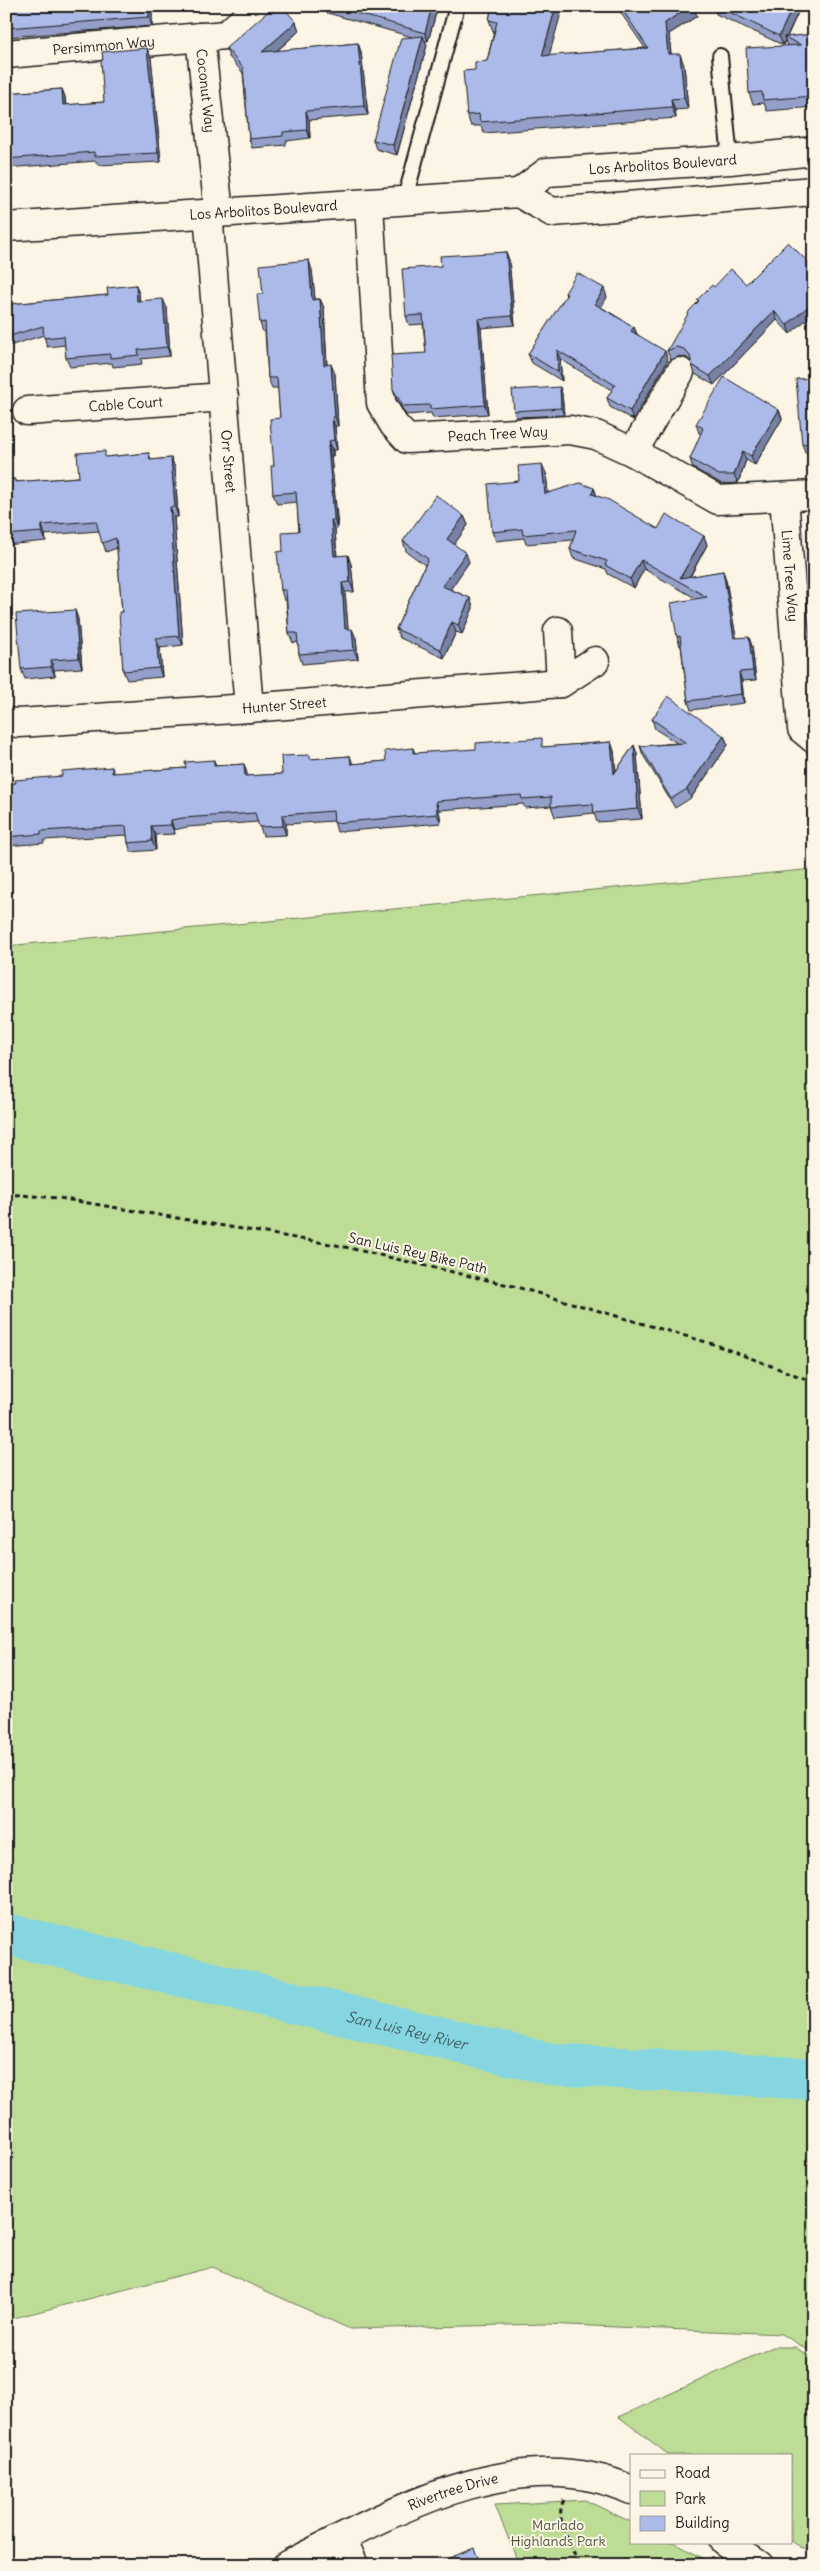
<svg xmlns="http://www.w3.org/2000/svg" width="820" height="2571" font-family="Delius,sans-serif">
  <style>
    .green { fill: #bddd96; stroke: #6c7c59 }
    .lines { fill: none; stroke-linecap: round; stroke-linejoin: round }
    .river { stroke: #86d6e1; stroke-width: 42 }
    .service-casing { stroke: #1c1c1c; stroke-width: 18 }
    .minor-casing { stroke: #1c1c1c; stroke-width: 31 }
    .tertiary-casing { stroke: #1c1c1c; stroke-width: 31 }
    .path { stroke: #1c1c1c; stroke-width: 3; stroke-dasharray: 5 4; stroke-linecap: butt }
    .service { stroke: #fcf5e5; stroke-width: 14 }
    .minor { stroke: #fcf5e5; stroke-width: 28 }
    .tertiary { stroke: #fcf5e5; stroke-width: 28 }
    .wall { fill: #94a0c9; stroke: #1c1c1c }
    .shaded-wall { fill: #7882a4; stroke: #1c1c1c }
    .building { fill: #acbaea; stroke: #1c1c1c }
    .labels { text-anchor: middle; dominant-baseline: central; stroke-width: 4; stroke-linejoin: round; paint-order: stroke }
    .street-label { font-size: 14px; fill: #1c1c1c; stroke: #fcf5e5 }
    .park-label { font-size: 14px; fill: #4c5641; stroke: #fcf5e5 }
    .water-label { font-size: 15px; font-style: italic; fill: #415d61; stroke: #fcf5e5 }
  </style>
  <rect width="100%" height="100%" fill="#fcf5e5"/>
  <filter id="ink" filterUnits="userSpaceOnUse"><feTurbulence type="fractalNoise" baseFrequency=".02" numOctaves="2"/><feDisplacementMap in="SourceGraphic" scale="10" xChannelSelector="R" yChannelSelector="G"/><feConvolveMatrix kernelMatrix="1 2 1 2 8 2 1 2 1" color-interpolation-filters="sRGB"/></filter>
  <g filter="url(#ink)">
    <g class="green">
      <polygon points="814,869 814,2354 782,2334 545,2324 350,2329 213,2267 6,2320 6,946"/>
      <polygon points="773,2347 795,2347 814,2359 814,2555 791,2541 791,2455 669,2455 619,2417"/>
      <polygon points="585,2500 631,2522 631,2542 673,2542 714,2565 519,2565 495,2505"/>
    </g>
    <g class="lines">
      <path class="river" id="s1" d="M 6,1934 L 550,2064 L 814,2079"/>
      <g class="service-casing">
        <g id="service">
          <polyline points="720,56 730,160"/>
          <polyline points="404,202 457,6"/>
        </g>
      </g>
      <g class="minor-casing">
        <g id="minor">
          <path id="s2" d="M 200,37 L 219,213"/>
          <path id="s3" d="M 6,54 L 226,35 L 260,6"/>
          <path id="s4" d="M 369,204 L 381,403 L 394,425 L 407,439 L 570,430 L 596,435 L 633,452 L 718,500 L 814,495"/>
          <path id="s5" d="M 208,213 L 249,708"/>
          <path id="s6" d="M 27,411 L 224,397"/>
          <polyline points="633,452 680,372"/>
          <path id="s7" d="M 784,497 L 802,729 L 814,739"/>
          <polyline points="558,631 561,683"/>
          <path id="s8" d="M 6,722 L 19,723 L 249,708 L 561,683 L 595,661"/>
          <polyline points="342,2538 354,2565"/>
        </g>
      </g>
      <g class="tertiary-casing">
        <g id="tertiary">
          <path id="s9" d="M 519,193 L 547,172 L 730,160 L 814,151"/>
          <path id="s10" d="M 6,227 L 519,193 L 552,212 L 814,191"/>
          <polyline points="724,2542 759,2565"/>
          <path id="s11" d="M 287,2565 C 387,2515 518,2438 631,2490"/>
        </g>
      </g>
      <g class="path">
        <polyline points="6,1194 59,1198 336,1245 513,1286 713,1344 814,1382"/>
        <path d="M 564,2500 C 553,2519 572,2547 579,2565"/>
      </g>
      <use href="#service" class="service"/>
      <use href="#minor" class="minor"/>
      <use href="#tertiary" class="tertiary"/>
    </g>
    <g class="wall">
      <polygon points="6,6 152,6 152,26 6,37"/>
      <polygon points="303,6 438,6 428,41 425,41 427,45 397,155 376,149 373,140 412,37"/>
      <polygon points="492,6 549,56 645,48 616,6 693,6 697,16 669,34 671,54 684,65 688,109 675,110 676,118 484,133 481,126 471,126 467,115 475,70 487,61 494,31 493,31 489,20"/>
      <polygon points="713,6 801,6 787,37 814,34 814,107 767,111 764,103 753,104 749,93 787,46 785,40 783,45 716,14"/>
      <polygon points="296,22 299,31 277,51 358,43 361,52 368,115 309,120 310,138 286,141 286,145 252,148 249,139 243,73 229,57 226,48"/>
      <polygon points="151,57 161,162 98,165 96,161 6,168 6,93 62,89 65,97 66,105 104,102"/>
      <polygon points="788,242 790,334 777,320 714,385 695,374 691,362 687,358 680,356 671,360 667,351 698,302 697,300 746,284"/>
      <polygon points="506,252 509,260 515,325 481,328 488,414 433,418 431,413 406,415 396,398 393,389 426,353 423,324 409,325 406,316 441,266"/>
      <polygon points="312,270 315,299 320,299 324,308 327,364 335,374 338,426 335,426 337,450 333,450 333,456 331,456 338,526 337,529 335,530 337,556 351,564 354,592 345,592 348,629 356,638 358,659 302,664 299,654 298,642 293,643 289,633 286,600 284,600 281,590 283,551 299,531 297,502 277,504 273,494 274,466 280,418 278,388 272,388 268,378 265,332 263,332 260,323 263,294"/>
      <polygon points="136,285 139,294 140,301 167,308 170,356 141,359 142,364 113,367 112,363 70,367 66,358 65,345 47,347 44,335 6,347 6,292 10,304 108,295"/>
      <polygon points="565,293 607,297 601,307 634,327 637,334 668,360 633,420 610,407 607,398 612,390 560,359 562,381 532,363 528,354 566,296"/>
      <polygon points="814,378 814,476 812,471 811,452 805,452 802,444"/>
      <polygon points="560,387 562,394 564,415 516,417 514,411"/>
      <polygon points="779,410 782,419 755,465 746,460 738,483 722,484 693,468 690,459 701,434 699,433 696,424"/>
      <polygon points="149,453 151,460 171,458 175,468 178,517 174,517 183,645 160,648 162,677 127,680 123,671 122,612 117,548 106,552 99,531 45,535 46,541 6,545 6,480 15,479 16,482 79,477 107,457"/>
      <polygon points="546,473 548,494 594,488 597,496 658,529 704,536 707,545 690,577 723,571 726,580 736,638 752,646 756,680 742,681 744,703 691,710 688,701 681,646 680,646 677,637 697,599 644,569 634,588 608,574 606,569 573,558 570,549 573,540 526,544 524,538 496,541 492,532 519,481"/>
      <polygon points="464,516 468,525 454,544 469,562 450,589 470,598 473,608 462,634 456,632 444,658 400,638 396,629 425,565 406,551 403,541"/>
      <polygon points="75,610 78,619 82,668 54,670 55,676 25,679 21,669"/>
      <polygon points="652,719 724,736 728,745 691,798 675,808 643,755 640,746 677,743 655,729"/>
      <polygon points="611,742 614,751 616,771 634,745 637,754 642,819 597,822 594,813 555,817 551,806 525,808 523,804 439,810 441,823 337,832 334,821 286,824 286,835 263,836 258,822 187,827 174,830 175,834 155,835 156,850 131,852 128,843 127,835 44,840 44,843 6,846 6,784 16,783 62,776 112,767 114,773 186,768 214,760 216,766 244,764 247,776 282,774 312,759 350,756 353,764 386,761 413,748 415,753 545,747"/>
    </g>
    <g class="shaded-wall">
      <polygon points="149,6 152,6 152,26 149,17"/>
      <polygon points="432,6 438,6 428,41 425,33"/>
      <polygon points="556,6 563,6 546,67 542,56"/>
      <polygon points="690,6 693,6 697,16 669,34 672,65 668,54 665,23"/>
      <polygon points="793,6 801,6 786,38 784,37 785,40 783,45 779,36"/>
      <polygon points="296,22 299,31 265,61 262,52"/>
      <polygon points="423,36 427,45 397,155 393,145"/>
      <polygon points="358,43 361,52 368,115 364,106"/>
      <polygon points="147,48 151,57 161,162 158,153"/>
      <polygon points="680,54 684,65 688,109 684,98"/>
      <polygon points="62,89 65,97 66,114 63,105"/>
      <polygon points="671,99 675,110 676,118 672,107"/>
      <polygon points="306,111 309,120 310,138 307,130"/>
      <polygon points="506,252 509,260 515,325 512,316"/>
      <polygon points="309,260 312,270 316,309 312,300"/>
      <polygon points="136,285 139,294 140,310 137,301"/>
      <polygon points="604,288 607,297 598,313 595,304"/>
      <polygon points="163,299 167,308 170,356 167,347"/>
      <polygon points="320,299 324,308 327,374 324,365"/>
      <polygon points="814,301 814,313 790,334 787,325"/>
      <polygon points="774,311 777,320 714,385 710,376"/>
      <polygon points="478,319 481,328 488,414 485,405"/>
      <polygon points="634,327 637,335 631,331"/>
      <polygon points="557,350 560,359 562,381 558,372"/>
      <polygon points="665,351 668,360 633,420 630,411"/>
      <polygon points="331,364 335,374 338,426 335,417"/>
      <polygon points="560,387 562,394 564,415 561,408"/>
      <polygon points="779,410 782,419 755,465 751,456"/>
      <polygon points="332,417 335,426 337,450 334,440"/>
      <polygon points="329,441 333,450 333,456 330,446"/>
      <polygon points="328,446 331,456 337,529 334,520"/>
      <polygon points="743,451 746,460 738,483 734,475"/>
      <polygon points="171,458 175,468 178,517 175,507"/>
      <polygon points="542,464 546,473 549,504 545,494"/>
      <polygon points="594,488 597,497 592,494"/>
      <polygon points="170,507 174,517 183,645 179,636"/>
      <polygon points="464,516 468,525 451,549 447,539"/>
      <polygon points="331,520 335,530 337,565 334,556"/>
      <polygon points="42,525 45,535 46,541 42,532"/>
      <polygon points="704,536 707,545 685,585 680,578"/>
      <polygon points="466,553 469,562 446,596 442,586"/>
      <polygon points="348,555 351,564 354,592 350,582"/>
      <polygon points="641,560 644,569 634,588 630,579"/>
      <polygon points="723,571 726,580 738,648 734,638"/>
      <polygon points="342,583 345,592 349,639 345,629"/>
      <polygon points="470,598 473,608 462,634 458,625"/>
      <polygon points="7,607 11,616 6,629 6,609"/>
      <polygon points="75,610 78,619 82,668 79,658"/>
      <polygon points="452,622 456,632 444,658 440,649"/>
      <polygon points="352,629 356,638 358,659 354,650"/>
      <polygon points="749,637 752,646 756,680 753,671"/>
      <polygon points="156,638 160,648 162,677 159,668"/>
      <polygon points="51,660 54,670 55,676 51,667"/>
      <polygon points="739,672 742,681 744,703 741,694"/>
      <polygon points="724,736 728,745 691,798 687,789"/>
      <polygon points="611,742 614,751 617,783 614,774"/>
      <polygon points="634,745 637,754 642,819 638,809"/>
      <polygon points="244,764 247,773 248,785 245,776"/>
      <polygon points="436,801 439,810 441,823 437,814"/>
      <polygon points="282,815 286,824 286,835 283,826"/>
      <polygon points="171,820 174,830 175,834 171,825"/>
      <polygon points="151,826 155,835 156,850 152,841"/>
    </g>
    <g class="building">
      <polygon points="6,6 149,6 149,17 6,28"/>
      <polygon points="274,6 282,6 296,22 262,52 358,43 364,106 306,111 307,130 283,132 283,136 249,139 243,68 226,48"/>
      <polygon points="332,6 432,6 425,33"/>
      <polygon points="492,6 556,6 542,56 648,48 620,6 690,6 665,23 668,54 680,54 684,98 671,99 672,107 480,122 479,114 467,115 463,71 475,70 475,62 487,61 497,22 489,20"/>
      <polygon points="717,6 793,6 779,36"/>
      <polygon points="814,34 814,96 763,100 762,92 749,93 746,48 801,45 784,37"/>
      <polygon points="423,36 393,145 373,140 401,38"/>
      <polygon points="147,48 158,153 94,156 94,152 6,159 6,93 62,89 63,105 104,102 101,60 103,60 102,52"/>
      <polygon points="788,242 814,268 814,301 787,325 774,311 710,376 692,365 690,356 684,349 676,347 667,351 690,310 699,301 697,300 712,285 714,287 731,269 746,284"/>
      <polygon points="506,252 512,316 478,319 485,405 430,409 430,405 403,406 393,389 391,355 426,353 423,315 406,316 402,269 441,266 440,256"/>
      <polygon points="309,260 312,300 320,299 324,365 331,364 335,417 332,417 334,440 329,441 330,446 328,446 334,517 334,520 331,520 334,556 348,555 350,582 342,583 345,629 352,629 354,650 299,654 297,633 289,633 286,590 281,590 277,552 283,551 282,532 299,531 296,492 273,494 271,466 274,466 270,419 280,418 277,378 268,378 265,322 260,323 257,294 263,294 260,265"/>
      <polygon points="577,273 604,288 595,304 634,327 631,331 665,351 630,411 607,398 615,385 557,350 558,372 528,354 567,294 565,293"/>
      <polygon points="136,285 137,301 163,299 167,347 138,350 139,355 110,358 110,354 66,358 64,336 44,338 43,326 6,337 6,293 10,304 108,295 107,288"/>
      <polygon points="724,377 779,410 751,456 743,451 734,475 719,475 690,459 703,428 696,424"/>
      <polygon points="814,378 814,472 812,471 810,443 802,444 796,379"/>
      <polygon points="560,387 561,408 514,411 512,390"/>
      <polygon points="105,451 105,457 149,453 150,460 171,458 175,507 170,507 179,636 156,638 159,668 123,671 119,612 122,612 116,538 102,543 96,521 42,525 42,532 6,535 6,480 15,479 15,482 79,477 77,453"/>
      <polygon points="542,464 545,494 580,483 594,488 592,494 609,500 658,529 666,514 704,536 680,578 723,571 734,638 749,637 753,671 739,672 741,694 688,701 680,636 677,637 671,603 707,597 641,560 630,579 605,565 607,561 570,549 576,530 523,535 522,529 492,532 488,484 519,481 518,466"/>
      <polygon points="436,495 464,516 447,539 466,553 442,586 470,598 458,625 452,622 440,649 396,629 428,559 403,541"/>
      <polygon points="811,546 814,546 814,579"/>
      <polygon points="75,610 79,658 51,660 51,667 21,669 16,614"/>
      <polygon points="808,637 814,637 814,684 812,685"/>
      <polygon points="668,696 724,736 687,789 671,799 640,746 686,743 652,719"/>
      <polygon points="542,738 542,747 611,742 614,774 634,745 638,809 594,813 593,804 551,807 551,797 522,799 521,795 436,801 437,814 334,823 333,811 282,815 283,826 259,827 255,813 183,818 171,820 171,825 151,826 152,841 128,843 126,826 41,831 41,834 6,837 6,784 16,783 15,780 62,776 62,771 112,767 112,773 186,768 185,762 214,760 214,766 244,764 245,776 282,774 281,756 310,755 310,759 350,756 351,764 386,761 385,751 413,748 413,753 476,749 476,743"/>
      <polygon points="474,2548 481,2565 432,2565"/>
    </g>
  </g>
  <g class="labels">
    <g class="street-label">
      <text stroke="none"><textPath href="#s3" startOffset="98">Persimmon Way</textPath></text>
      <text stroke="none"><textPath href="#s2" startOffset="54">Coconut Way</textPath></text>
      <text stroke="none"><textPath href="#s9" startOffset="151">Los Arbolitos Boulevard</textPath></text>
      <text stroke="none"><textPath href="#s10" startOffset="258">Los Arbolitos Boulevard</textPath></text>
      <text stroke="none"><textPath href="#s6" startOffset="99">Cable Court</textPath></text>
      <text stroke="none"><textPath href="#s4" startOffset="335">Peach Tree Way</textPath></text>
      <text stroke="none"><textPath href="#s5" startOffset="249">Orr Street</textPath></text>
      <text stroke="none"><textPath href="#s7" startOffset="79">Lime Tree Way</textPath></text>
      <text stroke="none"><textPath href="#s8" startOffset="279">Hunter Street</textPath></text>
      <text transform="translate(418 1253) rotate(13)">San Luis Rey Bike Path</text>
      <text stroke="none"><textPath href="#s11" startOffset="182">Rivertree Drive</textPath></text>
    </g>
    <g class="park-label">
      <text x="558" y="2525">Marlado<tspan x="558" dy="16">Highlands Park</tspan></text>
    </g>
    <g class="water-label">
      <text stroke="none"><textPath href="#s1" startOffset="412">San Luis Rey River</textPath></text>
    </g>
  </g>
  <rect width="820" height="2571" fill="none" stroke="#fcf5e5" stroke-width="25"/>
  <rect x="12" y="12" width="795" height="2546" fill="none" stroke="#1c1c1c" stroke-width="2" filter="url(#ink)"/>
  <rect x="630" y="2454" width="162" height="90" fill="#fcf5e5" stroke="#a29e95"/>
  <rect x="640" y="2470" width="25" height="8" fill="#fcf5e5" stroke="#a29e95"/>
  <text x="675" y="2478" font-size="15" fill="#1c1c1c">Road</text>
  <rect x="640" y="2491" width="25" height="15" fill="#bddd96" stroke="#a29e95"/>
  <text x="675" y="2504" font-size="15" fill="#1c1c1c">Park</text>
  <rect x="640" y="2516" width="25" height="15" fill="#acbaea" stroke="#a29e95"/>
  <text x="675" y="2528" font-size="15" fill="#1c1c1c">Building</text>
</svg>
